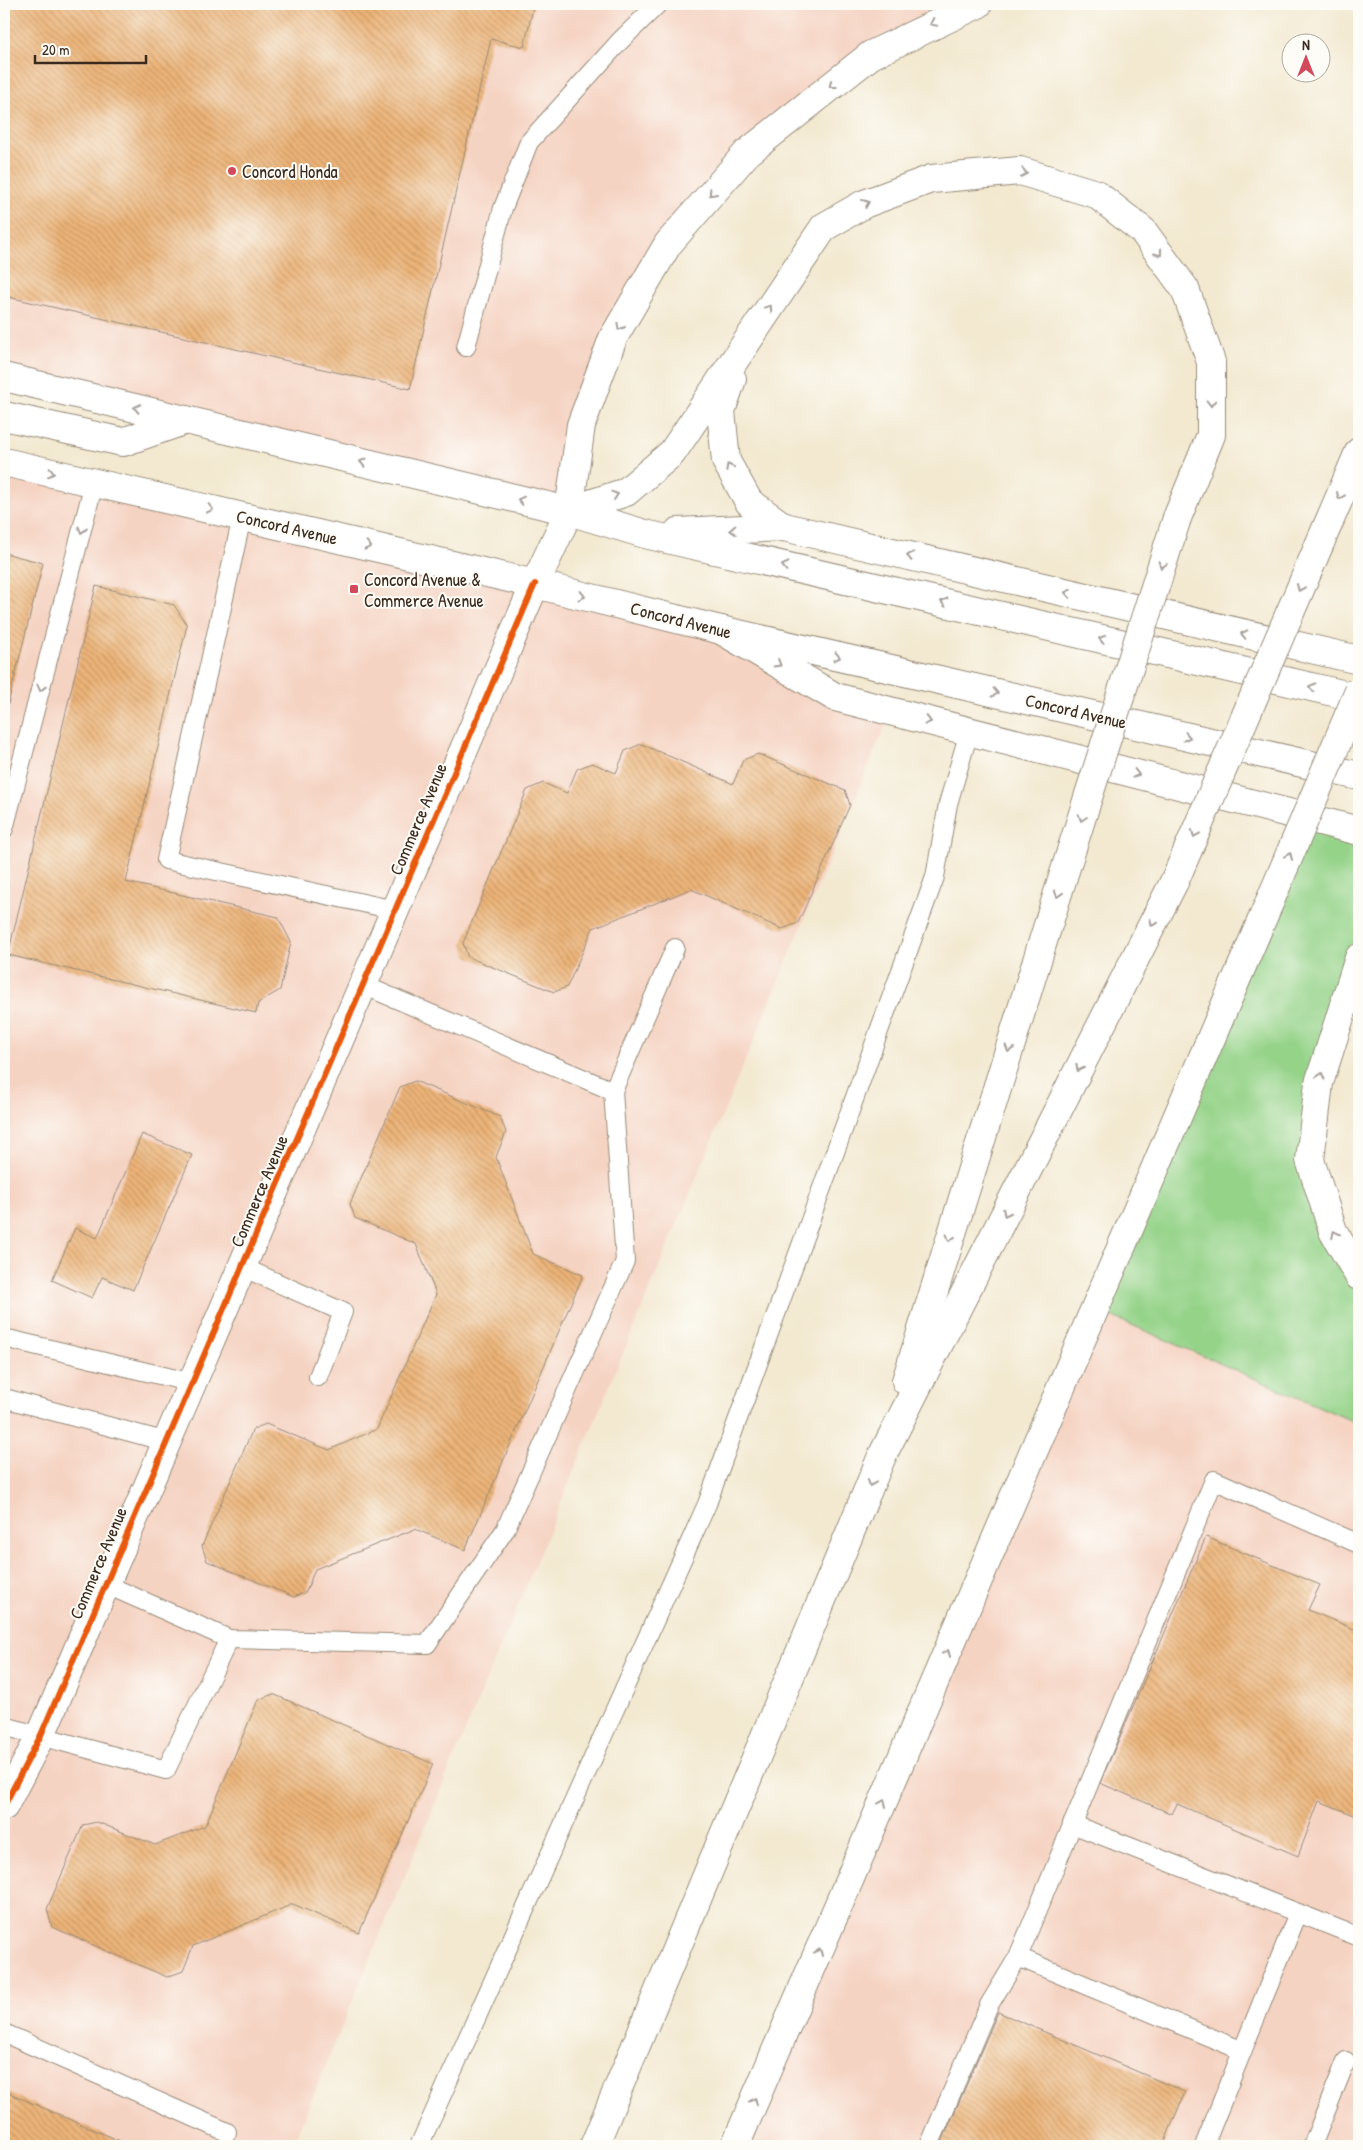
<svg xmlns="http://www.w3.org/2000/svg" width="1363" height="2150" font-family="'Patrick Hand',sans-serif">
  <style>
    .built { fill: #f5d3c2 }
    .grass { fill: #95d389; stroke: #687e54 }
    .building { fill: url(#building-back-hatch) }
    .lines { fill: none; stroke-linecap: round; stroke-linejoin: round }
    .lane-casing { stroke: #978a78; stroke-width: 20 }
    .street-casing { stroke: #978a78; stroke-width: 30 }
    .secondary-casing { stroke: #978a78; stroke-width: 30 }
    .highway-casing { stroke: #978a78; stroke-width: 30 }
    .lane { stroke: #fff; stroke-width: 18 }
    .street { stroke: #fff; stroke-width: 28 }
    .secondary { stroke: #fff; stroke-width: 28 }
    .highway { stroke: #fff; stroke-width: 28 }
    .highway-bridge-casing { stroke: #978a78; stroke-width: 30; stroke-linecap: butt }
    .highway-bridge { stroke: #fff; stroke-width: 28 }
    .cycleway-casing { stroke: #fdfcf7; stroke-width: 9 }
    .cycleway { stroke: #e8590c; stroke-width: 6 }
    .oneway { stroke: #a79f9a }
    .poi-dot { fill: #d1495b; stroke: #fdfcf7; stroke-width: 2 }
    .labels { text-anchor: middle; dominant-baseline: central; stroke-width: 4; stroke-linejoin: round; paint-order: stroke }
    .poi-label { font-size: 18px; fill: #3b2a1e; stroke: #fdfcf7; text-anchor: start }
    .street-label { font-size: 18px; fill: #3b2a1e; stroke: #fdfcf7 }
  </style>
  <defs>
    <pattern id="building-back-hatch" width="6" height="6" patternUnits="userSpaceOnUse" patternTransform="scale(1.25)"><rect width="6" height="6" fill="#edb478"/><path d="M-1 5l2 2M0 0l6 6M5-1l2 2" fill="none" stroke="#c19362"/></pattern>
  </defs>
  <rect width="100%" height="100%" fill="#fdfcf7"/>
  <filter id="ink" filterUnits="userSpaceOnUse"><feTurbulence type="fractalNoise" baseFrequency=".02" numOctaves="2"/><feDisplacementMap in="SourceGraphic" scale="10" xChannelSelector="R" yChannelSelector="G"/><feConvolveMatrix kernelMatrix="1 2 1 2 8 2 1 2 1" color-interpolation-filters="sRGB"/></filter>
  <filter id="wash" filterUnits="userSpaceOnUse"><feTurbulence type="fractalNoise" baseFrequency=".0096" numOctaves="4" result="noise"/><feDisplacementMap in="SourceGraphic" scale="20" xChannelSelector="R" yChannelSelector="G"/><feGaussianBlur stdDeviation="1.12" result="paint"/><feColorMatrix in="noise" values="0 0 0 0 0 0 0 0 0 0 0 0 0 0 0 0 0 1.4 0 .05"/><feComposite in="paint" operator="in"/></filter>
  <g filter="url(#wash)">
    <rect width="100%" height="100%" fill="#f3e9d1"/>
    <g class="built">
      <polygon points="4,4 978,4 936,22 747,153 613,338 569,511 4,377"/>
      <polygon points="4,462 721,630 891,712 292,2146 4,2146"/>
      <polygon points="1095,1309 1359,1424 1359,2146 735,2146"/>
    </g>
    <polygon class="grass" points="1304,820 1359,832 1359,958 1310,1160 1359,1276 1359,1424 1095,1309"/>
    <g id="blocks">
      <g class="building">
        <polygon points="4,4 534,4 524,47 491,39 410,389 4,296"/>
        <polygon points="4,553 43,563 4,720"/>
        <polygon points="96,586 174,605 187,625 126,882 278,917 291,942 280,990 258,1003 256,1013 8,955"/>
        <polygon points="641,744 733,784 743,760 758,754 845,790 850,805 798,923 782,929 691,889 593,928 567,987 554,992 468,957 463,943 527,790 543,783 567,793 577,769 592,763 616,773 625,751"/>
        <polygon points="415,1081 500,1117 506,1132 496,1157 533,1254 583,1275 465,1550 415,1529 315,1569 306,1592 294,1597 207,1561 202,1546 253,1429 266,1424 329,1450 377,1429 436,1294 416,1244 355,1218 350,1204 400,1087"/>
        <polygon points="142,1134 192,1155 133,1290 102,1277 92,1298 52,1280 75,1228 97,1238"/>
        <polygon points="1206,1537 1320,1585 1308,1610 1359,1631 1359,1817 1319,1801 1298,1856 1177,1804 1172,1814 1100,1783"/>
        <polygon points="273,1694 433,1764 359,1933 293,1904 193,1946 183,1971 167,1977 52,1927 47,1909 83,1825 97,1822 155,1845 205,1826 258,1700"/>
        <polygon points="998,2012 1185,2092 1163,2146 940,2146"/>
        <polygon points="4,2091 132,2146 4,2146"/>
      </g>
    </g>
  </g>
  <g filter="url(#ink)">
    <use href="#blocks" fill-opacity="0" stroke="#978a78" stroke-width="1"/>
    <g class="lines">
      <g class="lane-casing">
        <g id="lane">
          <polyline points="466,347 503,208 529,142 620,41 658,4"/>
          <polyline points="242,517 166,860 395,910"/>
          <polyline points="4,829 94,483"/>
          <polyline points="363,985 613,1091"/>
          <polyline points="242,1267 343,1312 318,1377"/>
          <polyline points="4,1338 193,1383"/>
          <polyline points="4,1398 167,1442"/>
          <polyline points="105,1584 229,1639 427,1644 505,1530 625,1261 613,1091 675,948"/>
          <polyline points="4,1726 166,1770 229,1639"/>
          <polyline points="1072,1824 1359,1937"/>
          <polyline points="1018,1957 1243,2051"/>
          <polyline points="4,2033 227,2132"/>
          <polyline points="419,2146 707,1504 935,877 948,804 969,732"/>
          <polyline points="929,2146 989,2005 1018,1957 1214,1480 1359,1544"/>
          <polyline points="1204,2146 1298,1913"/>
          <polyline points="1312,2146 1346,2061"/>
        </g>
      </g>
      <g class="street-casing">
        <polyline id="street" points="4,1806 41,1735 535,584"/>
      </g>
      <g class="secondary-casing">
        <g id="secondary">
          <polyline points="4,377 569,511 645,534 1359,698"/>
          <polyline points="4,416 123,442 186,420"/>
          <polyline points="4,462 535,584 721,630 1359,776"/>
          <polyline points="678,532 784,527 1359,660"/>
          <polyline points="535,584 569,511"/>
        </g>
      </g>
      <g class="highway-casing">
        <g id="highway">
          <polyline points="978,4 871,55 747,153 668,244 613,338 581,425 569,511 626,492 672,453 824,227 864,204 931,179 1020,171 1096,194 1143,231 1185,289 1211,362 1211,435 1177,518"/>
          <polyline points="732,379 721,411 726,461 749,502 784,527"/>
          <polyline points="1320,543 1359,452"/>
          <polyline points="721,630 835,697 1359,831"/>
          <polyline points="1359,958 1319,1083 1310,1160 1333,1231 1359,1276"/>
          <polyline points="906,1381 1072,848"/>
          <polyline points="594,2146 882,1456 1175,880"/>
          <polyline points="735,2146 1270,901"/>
        </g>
      </g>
      <use href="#lane" class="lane"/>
      <use href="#street" class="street"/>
      <use href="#secondary" class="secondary"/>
      <use href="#highway" class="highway"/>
      <g class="highway-bridge-casing">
        <g id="highway-bridge">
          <polyline points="1072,848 1177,518"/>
          <polyline points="1175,880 1320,543"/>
          <polyline points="1270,901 1359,691"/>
        </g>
      </g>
      <use href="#highway-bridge" class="highway-bridge"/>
      <g class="cycleway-casing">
        <polyline id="cycleway" points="4,1806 41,1735 535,584"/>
      </g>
      <use href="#cycleway" class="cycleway"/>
    </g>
    <defs><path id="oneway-chevron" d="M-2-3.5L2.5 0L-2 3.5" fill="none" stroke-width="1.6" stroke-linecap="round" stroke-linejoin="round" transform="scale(1.25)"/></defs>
    <g class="oneway">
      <use href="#oneway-chevron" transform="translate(933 23) rotate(154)"/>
      <use href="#oneway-chevron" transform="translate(832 85) rotate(142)"/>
      <use href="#oneway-chevron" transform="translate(1024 173) rotate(11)"/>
      <use href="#oneway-chevron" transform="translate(712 193) rotate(131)"/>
      <use href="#oneway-chevron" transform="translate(866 203) rotate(-24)"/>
      <use href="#oneway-chevron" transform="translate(1159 253) rotate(54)"/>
      <use href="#oneway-chevron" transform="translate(769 308) rotate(-56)"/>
      <use href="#oneway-chevron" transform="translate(620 327) rotate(120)"/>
      <use href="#oneway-chevron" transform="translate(1211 403) rotate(90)"/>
      <use href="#oneway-chevron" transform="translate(137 408) rotate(-167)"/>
      <use href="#oneway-chevron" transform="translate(363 462) rotate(-167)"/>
      <use href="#oneway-chevron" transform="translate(729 467) rotate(-117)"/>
      <use href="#oneway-chevron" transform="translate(51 473) rotate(13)"/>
      <use href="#oneway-chevron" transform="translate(615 495) rotate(-19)"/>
      <use href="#oneway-chevron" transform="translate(1340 496) rotate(113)"/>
      <use href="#oneway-chevron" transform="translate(521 500) rotate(-167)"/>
      <use href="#oneway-chevron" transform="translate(210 509) rotate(13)"/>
      <use href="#oneway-chevron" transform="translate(82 530) rotate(104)"/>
      <use href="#oneway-chevron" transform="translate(733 530) rotate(177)"/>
      <use href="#oneway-chevron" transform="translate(368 546) rotate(13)"/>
      <use href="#oneway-chevron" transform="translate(910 556) rotate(-167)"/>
      <use href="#oneway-chevron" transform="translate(1162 565) rotate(108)"/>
      <use href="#oneway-chevron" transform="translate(785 566) rotate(-167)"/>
      <use href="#oneway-chevron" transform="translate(1300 588) rotate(113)"/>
      <use href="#oneway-chevron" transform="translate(1068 593) rotate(-167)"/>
      <use href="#oneway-chevron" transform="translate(582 596) rotate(14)"/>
      <use href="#oneway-chevron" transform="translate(944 602) rotate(-167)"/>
      <use href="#oneway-chevron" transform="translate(1244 634) rotate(-167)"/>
      <use href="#oneway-chevron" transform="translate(1102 639) rotate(-167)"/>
      <use href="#oneway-chevron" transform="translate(837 657) rotate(13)"/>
      <use href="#oneway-chevron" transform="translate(778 664) rotate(31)"/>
      <use href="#oneway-chevron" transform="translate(1312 687) rotate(-167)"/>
      <use href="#oneway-chevron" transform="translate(41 688) rotate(104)"/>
      <use href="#oneway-chevron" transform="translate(995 693) rotate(13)"/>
      <use href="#oneway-chevron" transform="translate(928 721) rotate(15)"/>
      <use href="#oneway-chevron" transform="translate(1187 737) rotate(13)"/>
      <use href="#oneway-chevron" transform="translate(1136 774) rotate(14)"/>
      <use href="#oneway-chevron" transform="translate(1082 818) rotate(108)"/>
      <use href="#oneway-chevron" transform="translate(1195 834) rotate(113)"/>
      <use href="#oneway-chevron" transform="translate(1289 856) rotate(-67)"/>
      <use href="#oneway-chevron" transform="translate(1058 894) rotate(107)"/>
      <use href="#oneway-chevron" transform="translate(1153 923) rotate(117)"/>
      <use href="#oneway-chevron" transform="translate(1009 1049) rotate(107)"/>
      <use href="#oneway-chevron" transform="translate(1079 1068) rotate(117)"/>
      <use href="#oneway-chevron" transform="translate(1321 1076) rotate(-73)"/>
      <use href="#oneway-chevron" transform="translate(1006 1213) rotate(117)"/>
      <use href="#oneway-chevron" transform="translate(1335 1234) rotate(-116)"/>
      <use href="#oneway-chevron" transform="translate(950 1238) rotate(107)"/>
      <use href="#oneway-chevron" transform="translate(871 1483) rotate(113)"/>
      <use href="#oneway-chevron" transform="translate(947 1653) rotate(-67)"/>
      <use href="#oneway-chevron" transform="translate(883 1803) rotate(-67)"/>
      <use href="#oneway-chevron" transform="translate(819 1952) rotate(-67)"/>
      <use href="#oneway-chevron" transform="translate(754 2101) rotate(-67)"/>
    </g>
  </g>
  <g class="poi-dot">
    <circle cx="232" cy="171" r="5"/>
    <rect x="349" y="584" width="10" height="10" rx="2.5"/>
  </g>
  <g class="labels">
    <g class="poi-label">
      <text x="242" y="171">Concord Honda</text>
      <text x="364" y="579">Concord Avenue &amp;<tspan x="364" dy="21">Commerce Avenue</tspan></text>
    </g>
    <g class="street-label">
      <text transform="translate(287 527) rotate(13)">Concord Avenue</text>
      <text transform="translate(681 620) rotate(14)">Concord Avenue</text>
      <text transform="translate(1076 711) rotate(13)">Concord Avenue</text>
      <text transform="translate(418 819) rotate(-67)">Commerce Avenue</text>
      <text transform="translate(259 1191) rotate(-67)">Commerce Avenue</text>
      <text transform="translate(98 1563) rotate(-67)">Commerce Avenue</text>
    </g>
  </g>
  <rect width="1363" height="2150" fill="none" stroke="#fdfcf7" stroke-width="20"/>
  <g transform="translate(1306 58)"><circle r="24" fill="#fdfcf7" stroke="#afa8a0"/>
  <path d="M0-4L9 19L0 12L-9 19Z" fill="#d1495b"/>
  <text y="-8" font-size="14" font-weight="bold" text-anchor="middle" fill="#3b2a1e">N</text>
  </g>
  <path d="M35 55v8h111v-8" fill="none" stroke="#3b2a1e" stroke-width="2.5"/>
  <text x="42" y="55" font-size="15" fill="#3b2a1e" stroke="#fdfcf7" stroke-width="4" paint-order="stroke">20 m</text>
</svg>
